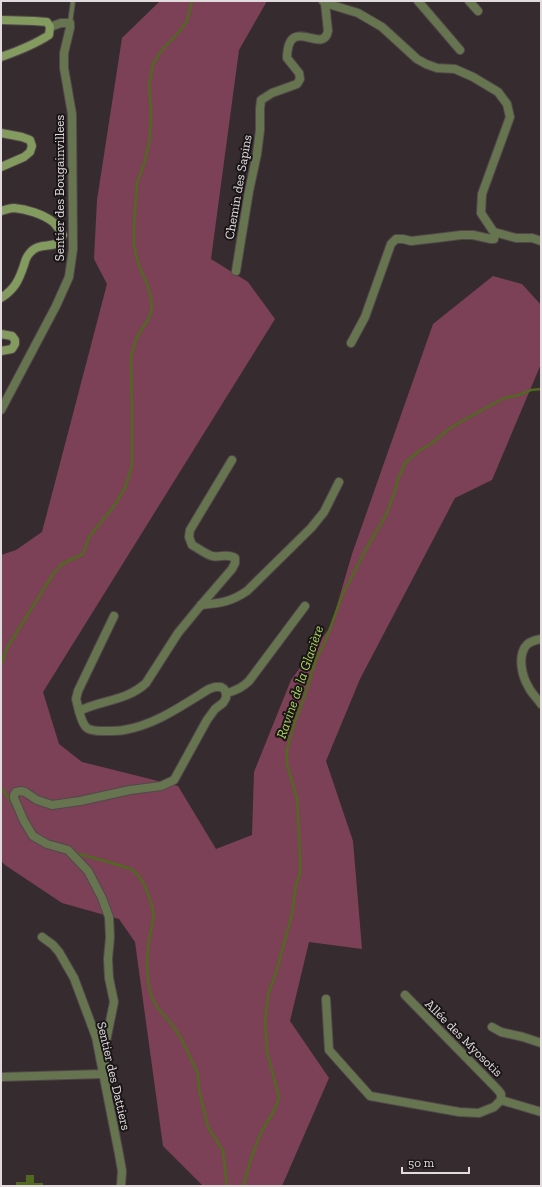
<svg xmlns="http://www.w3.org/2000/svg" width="542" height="1187" font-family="'Zilla Slab',serif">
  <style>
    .green { fill: #7c4157 }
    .water { fill: #506820 }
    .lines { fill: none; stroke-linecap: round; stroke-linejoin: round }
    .stream { stroke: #506820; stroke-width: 2.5 }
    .lane-casing { stroke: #52484b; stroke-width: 6 }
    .street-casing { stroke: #52484b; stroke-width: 10 }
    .secondary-casing { stroke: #52484b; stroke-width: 10 }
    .lane { stroke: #667550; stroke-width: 4 }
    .street { stroke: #667550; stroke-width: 8 }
    .secondary { stroke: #849b60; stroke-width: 8 }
    .labels { text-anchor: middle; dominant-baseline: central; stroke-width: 4; stroke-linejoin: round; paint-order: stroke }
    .street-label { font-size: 13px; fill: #e2dbdd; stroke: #1a1617 }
    .water-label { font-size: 14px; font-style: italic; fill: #abd65c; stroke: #1a1617 }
  </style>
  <rect width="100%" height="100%" fill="#362c2f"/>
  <polygon class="green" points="160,1 267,1 239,50 211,259 248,282 275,319 43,692 59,744 82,762 178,786 216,849 252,835 254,772 291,680 331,626 352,554 433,324 493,276 522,284 541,305 541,364 492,480 455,498 360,679 326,761 353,841 362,949 309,942 290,1021 329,1078 282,1186 203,1186 163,1146 135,942 119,919 62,903 5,865 1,861 1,555 16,550 42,532 107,284 94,259 97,200 122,38"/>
  <polygon class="water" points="26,1175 34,1175 34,1183 43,1183 43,1186 16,1186 16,1182 26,1182"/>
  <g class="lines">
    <g class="stream">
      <polyline points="1,665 7,648 53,574 62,564 83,554 89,537 114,506 125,488 132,466 132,415 131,357 136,339 150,316 152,305 148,286 139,266 136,254 134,244 134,225 137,183 144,164 150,138 151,108 149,85 153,64 161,51 180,31 187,21 192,1"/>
      <polyline points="1,787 13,805"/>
      <polyline points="75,853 105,861 131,869 137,874 144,884 150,899 154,914 148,945 147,965 148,982 151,996 157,1007 170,1022 181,1038 198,1074 199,1090 208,1127 223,1151 227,1186"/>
      <path d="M 242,1186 L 244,1184 C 248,1166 254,1148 262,1131 C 268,1119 277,1110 279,1097 L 267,1052 L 265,1021 L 268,994 L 276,973 L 292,914 L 296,885 L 300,874 L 300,859 L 297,798 L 287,765 L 287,750 L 295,721 L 303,701 L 316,660 L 325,642 L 342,596 L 366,549 L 386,515 L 394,494 L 398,479 L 405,463 L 411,458 L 420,450 L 431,444 L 449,429 L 462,421 L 504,398 L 519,395 L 531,390 L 541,389"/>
    </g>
    <g class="lane-casing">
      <polyline id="lane" points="70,23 73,1"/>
    </g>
    <g class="street-casing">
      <g id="street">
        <polyline points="323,1 325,3 358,13 382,27 417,59 426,64 437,68 455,69 473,77 498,92 507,104 510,117 482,194 481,213 495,234 494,239 491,239 473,235 461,235 437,238 411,241 403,239 396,239 391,244 365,317 351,343"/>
        <polyline points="418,1 460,50"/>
        <polyline points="469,1 478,11"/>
        <polyline points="494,232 516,238 532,238 541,241"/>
        <path d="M 236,271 L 249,191 L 257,154 L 260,130 L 260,109 L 261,100 L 272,93 L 297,84 L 300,79 L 299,73 L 287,58 C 288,13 323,56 328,31 L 325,3"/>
        <polyline points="1,410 56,306 69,277 73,249 72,114 64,68 64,53 70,28 70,23 61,23 50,27"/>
        <path d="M 201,605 C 220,603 231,602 247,591 L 311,528 L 324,512 L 339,482"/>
        <path d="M 541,639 C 535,640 528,642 525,647 C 518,658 522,676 528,686 C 531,693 537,698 541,704"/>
        <path d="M 226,693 C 236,691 242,688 249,681 L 305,606"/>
        <polyline points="79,711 76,699 78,691 114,616"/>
        <polyline points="42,937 53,945 59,952 74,978 96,1037 119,1154 122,1171 121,1186"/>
        <polyline points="326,999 329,1050 370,1096 459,1112 479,1113 494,1107 501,1100 501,1094 498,1090 405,995"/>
        <polyline points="492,1027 501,1032 523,1037 541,1043"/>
        <path d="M 1,1077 L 102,1074 L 106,1058 L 106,1041 L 114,1002 L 109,978 L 108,959 L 110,937 L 109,917 L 102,898 L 88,871 L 68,850 L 47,844 L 33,836 L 24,821 L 14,798 L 14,795 L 16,792 L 21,791 L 25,792 L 37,800 L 52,805 L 80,801 L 130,790 L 161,786 L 174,780 L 207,720 L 215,709 L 223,703 L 226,698 L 226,693 L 224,689 L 221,687 L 215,687 L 209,689 C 183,705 155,725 124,730 C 119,731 113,731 108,731 C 102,731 93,732 87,728 C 82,724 81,717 79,711 C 101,700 127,701 146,683 L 178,633 L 201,605 L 232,569 L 235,563 L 235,558 C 227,553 220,558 212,556 C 205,554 198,548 192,545 L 189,537 L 190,530 L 232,460"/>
        <polyline points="501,1100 541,1112"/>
      </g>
    </g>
    <g class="secondary-casing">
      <g id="secondary">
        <path d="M 1,20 L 34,21 L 47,22 L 50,27 L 49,35 C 34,45 18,51 1,57"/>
        <polyline points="1,133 22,137 30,140 32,146 30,152 24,157 1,167"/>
        <path d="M 1,211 C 5,210 9,208 14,208 C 26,209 43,214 53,222 C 57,226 60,231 63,235 C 62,237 61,239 60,241 C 53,249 38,241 29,254 C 26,257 25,262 24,265 C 19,280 15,289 1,298"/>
        <polyline points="1,334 12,336 15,340 15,344 12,349 1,351"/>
      </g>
    </g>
    <use href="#lane" class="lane"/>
    <use href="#street" class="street"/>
    <use href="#secondary" class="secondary"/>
  </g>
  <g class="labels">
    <g class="street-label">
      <text transform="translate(238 187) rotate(-80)">Chemin des Sapins</text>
      <text transform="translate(59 188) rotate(-90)">Sentier des Bougainvillees</text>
      <text transform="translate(464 1038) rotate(45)">Allée des Myosotis</text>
      <text transform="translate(114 1076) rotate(77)">Sentier des Dattiers</text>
    </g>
    <g class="water-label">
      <text transform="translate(300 682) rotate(-71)">Ravine de la Glacière</text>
    </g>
  </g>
  <rect width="542" height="1187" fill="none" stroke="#e2dbdd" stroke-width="4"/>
  <path d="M402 1167v6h67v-6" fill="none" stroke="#e2dbdd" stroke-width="2"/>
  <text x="408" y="1167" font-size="12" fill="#e2dbdd" stroke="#1a1617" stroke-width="3" paint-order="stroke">50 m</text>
</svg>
